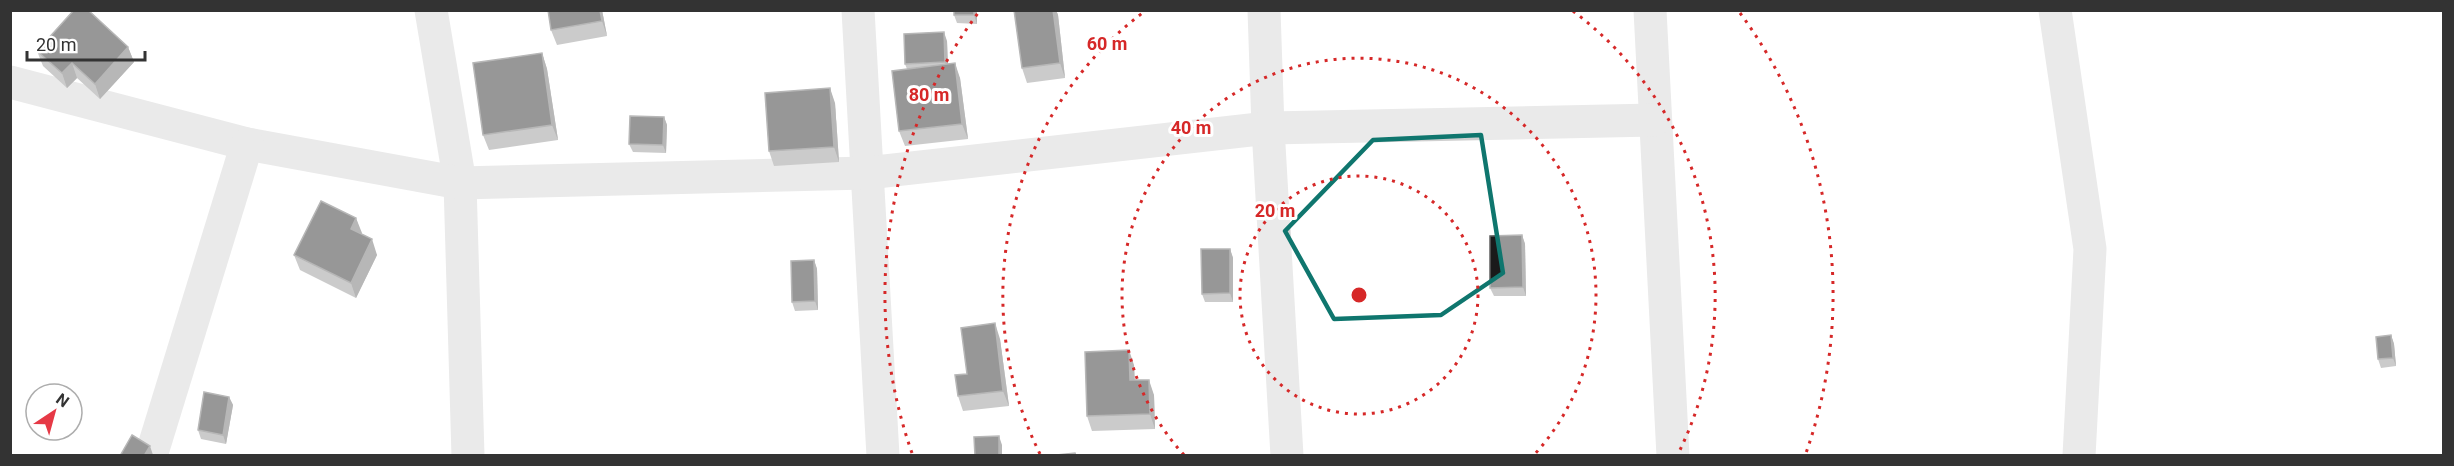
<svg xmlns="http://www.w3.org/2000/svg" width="2454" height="466" font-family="Roboto,sans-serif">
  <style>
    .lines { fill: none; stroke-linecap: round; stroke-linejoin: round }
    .minor { stroke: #d0d0d0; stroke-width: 33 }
    .wall { fill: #8c8c8c }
    .shaded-wall { fill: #5f5f5f }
    .building { fill: #1a1a1a; stroke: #5f5f5f; stroke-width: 1.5 }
    .marked { fill: none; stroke: #0f766e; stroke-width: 4.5; stroke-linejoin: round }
    .ring { fill: none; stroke: #d62828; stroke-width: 3; stroke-dasharray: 3 6 }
    .centre { fill: #d62828; stroke: #fff; stroke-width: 3 }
    .ring-label { font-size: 18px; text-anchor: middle; font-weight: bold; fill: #d62828; stroke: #fff; stroke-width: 6; stroke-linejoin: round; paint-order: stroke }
  </style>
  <rect width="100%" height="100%" fill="#fff"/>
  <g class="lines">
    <g class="minor">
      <polyline points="431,10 460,183 468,456"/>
      <polyline points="858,10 883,456"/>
      <polyline points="1264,10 1268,128 1287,456"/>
      <polyline points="1650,10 1673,456"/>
      <polyline points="2055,10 2090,249 2079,456"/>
      <polyline points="10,82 247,144 460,183 867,173 1268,128 1654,120"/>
      <polyline points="151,456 247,144"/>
    </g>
  </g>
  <g class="wall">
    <polygon points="548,10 602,10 607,36 557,45 551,30"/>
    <polygon points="977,10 977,24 957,23 954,15"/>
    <polygon points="1014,10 1056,10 1058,15 1065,78 1027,83 1022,68"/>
    <polygon points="947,41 948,64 960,78 968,139 905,146 899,131 907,69 905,64"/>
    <polygon points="128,47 134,62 100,99 77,78 67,88 43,66 37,51"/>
    <polygon points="542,53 547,69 558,140 489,150 483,135"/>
    <polygon points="835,103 839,162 774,166 769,151"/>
    <polygon points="664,117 667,125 666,153 633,152 629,144"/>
    <polygon points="356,218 361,234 377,255 356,298 300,270 294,255"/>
    <polygon points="1522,235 1525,244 1526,296 1494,296 1490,288"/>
    <polygon points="1230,249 1233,258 1233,302 1205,302 1202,294"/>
    <polygon points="814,260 817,269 818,310 795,311 792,302"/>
    <polygon points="2391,335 2394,344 2396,366 2381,368 2378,359"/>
    <polygon points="1000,339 1009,406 963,411 958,396 967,374"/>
    <polygon points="1134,365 1135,380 1154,395 1155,429 1092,431 1087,416"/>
    <polygon points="229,397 233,405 226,444 201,439 198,430"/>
  </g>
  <g class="shaded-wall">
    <polygon points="600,10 602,10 607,36 602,21"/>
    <polygon points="974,10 977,10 977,24 974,15"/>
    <polygon points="1053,10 1056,10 1058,15 1065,78 1060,63"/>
    <polygon points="944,32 947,41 948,71 945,62"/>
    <polygon points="128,47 134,62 100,99 95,84"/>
    <polygon points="542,53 547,69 558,140 552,125"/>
    <polygon points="72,63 77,78 67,88 62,73"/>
    <polygon points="955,63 960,78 968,139 962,124"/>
    <polygon points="830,88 835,103 839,162 834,147"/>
    <polygon points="664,117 667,125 666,153 663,145"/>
    <polygon points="356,218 362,233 356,244 351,229"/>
    <polygon points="1522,235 1525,244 1526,296 1523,287"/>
    <polygon points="372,239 377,255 356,298 351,283"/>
    <polygon points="1230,249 1233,258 1233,302 1230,293"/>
    <polygon points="814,260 817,269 818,310 815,301"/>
    <polygon points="995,323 1000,339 1009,406 1003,391"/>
    <polygon points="2391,335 2394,344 2396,366 2393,358"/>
    <polygon points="1129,350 1134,365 1135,395 1130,380"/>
    <polygon points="1149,380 1154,395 1155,429 1150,414"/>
    <polygon points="229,397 233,405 226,444 223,435"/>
    <polygon points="999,436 1002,445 1002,456 999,456"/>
    <polygon points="150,446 153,455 152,456 144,456"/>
  </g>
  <g class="building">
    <polygon points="74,10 88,10 128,47 95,84 72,63 62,73 37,51"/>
    <polygon points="548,10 600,10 602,21 551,30"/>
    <rect x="954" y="10" width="20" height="5"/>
    <polygon points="1014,10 1053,10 1060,63 1022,68"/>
    <polygon points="944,32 945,62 905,64 904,34"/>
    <polygon points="542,53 552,125 483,135 473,63"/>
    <polygon points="955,63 962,124 899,131 892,71"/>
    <polygon points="830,88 834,147 769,151 765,93"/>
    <polygon points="630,116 664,117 663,145 629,144"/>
    <polygon points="321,201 356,218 351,229 372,239 351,283 294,255"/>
    <polygon points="1522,235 1523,287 1490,288 1490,236"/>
    <polygon points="1201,249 1230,249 1230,293 1202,294"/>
    <polygon points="814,260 815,301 792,302 791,261"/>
    <polygon points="995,323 1003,391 958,396 955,375 967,374 961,328"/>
    <polygon points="2391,335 2393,358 2378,359 2376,337"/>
    <polygon points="1129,350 1130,380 1149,380 1150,414 1087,416 1085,352"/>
    <polygon points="204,392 229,397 223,435 198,430"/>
    <polygon points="132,435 150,446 144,456 120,456"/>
    <polygon points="999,436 999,456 975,456 974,437"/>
    <polygon points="1075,453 1076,456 1047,456"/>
  </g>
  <path d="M0 0H2454V466H0ZM 1481,135 L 1503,273 L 1441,315 L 1334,319 L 1285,231 L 1373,140 Z" fill="#fff" fill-opacity=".55" fill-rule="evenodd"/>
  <path class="marked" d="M 1481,135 L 1503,273 L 1441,315 L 1334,319 L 1285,231 L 1373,140 Z"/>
  <g class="ring">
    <circle cx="1359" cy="295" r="119"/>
    <path d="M1184 455A237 237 0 1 1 1534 455"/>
    <path d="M1040 454A356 356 0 0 1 1145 11M1573 11A356 356 0 0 1 1678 454"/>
    <path d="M912 453A474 474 0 0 1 978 13M1740 13A474 474 0 0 1 1806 453"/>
  </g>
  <circle cx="1359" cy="295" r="9" class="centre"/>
  <g class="ring-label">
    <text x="1107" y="50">60 m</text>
    <text x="929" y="101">80 m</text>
    <text x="1191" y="134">40 m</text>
    <text x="1275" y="217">20 m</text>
  </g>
  <rect width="2454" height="466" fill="none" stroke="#333333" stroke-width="24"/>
  <g transform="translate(54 412) rotate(36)"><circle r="28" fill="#ffffff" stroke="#adadad" stroke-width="1.5"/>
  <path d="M0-4.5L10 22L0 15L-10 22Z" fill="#e63946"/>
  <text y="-9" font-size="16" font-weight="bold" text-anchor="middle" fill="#333333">N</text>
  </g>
  <path d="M27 51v9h118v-9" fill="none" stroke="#333333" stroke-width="3"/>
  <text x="36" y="51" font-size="18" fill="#333333" stroke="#ffffff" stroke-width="4.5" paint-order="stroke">20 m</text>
</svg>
